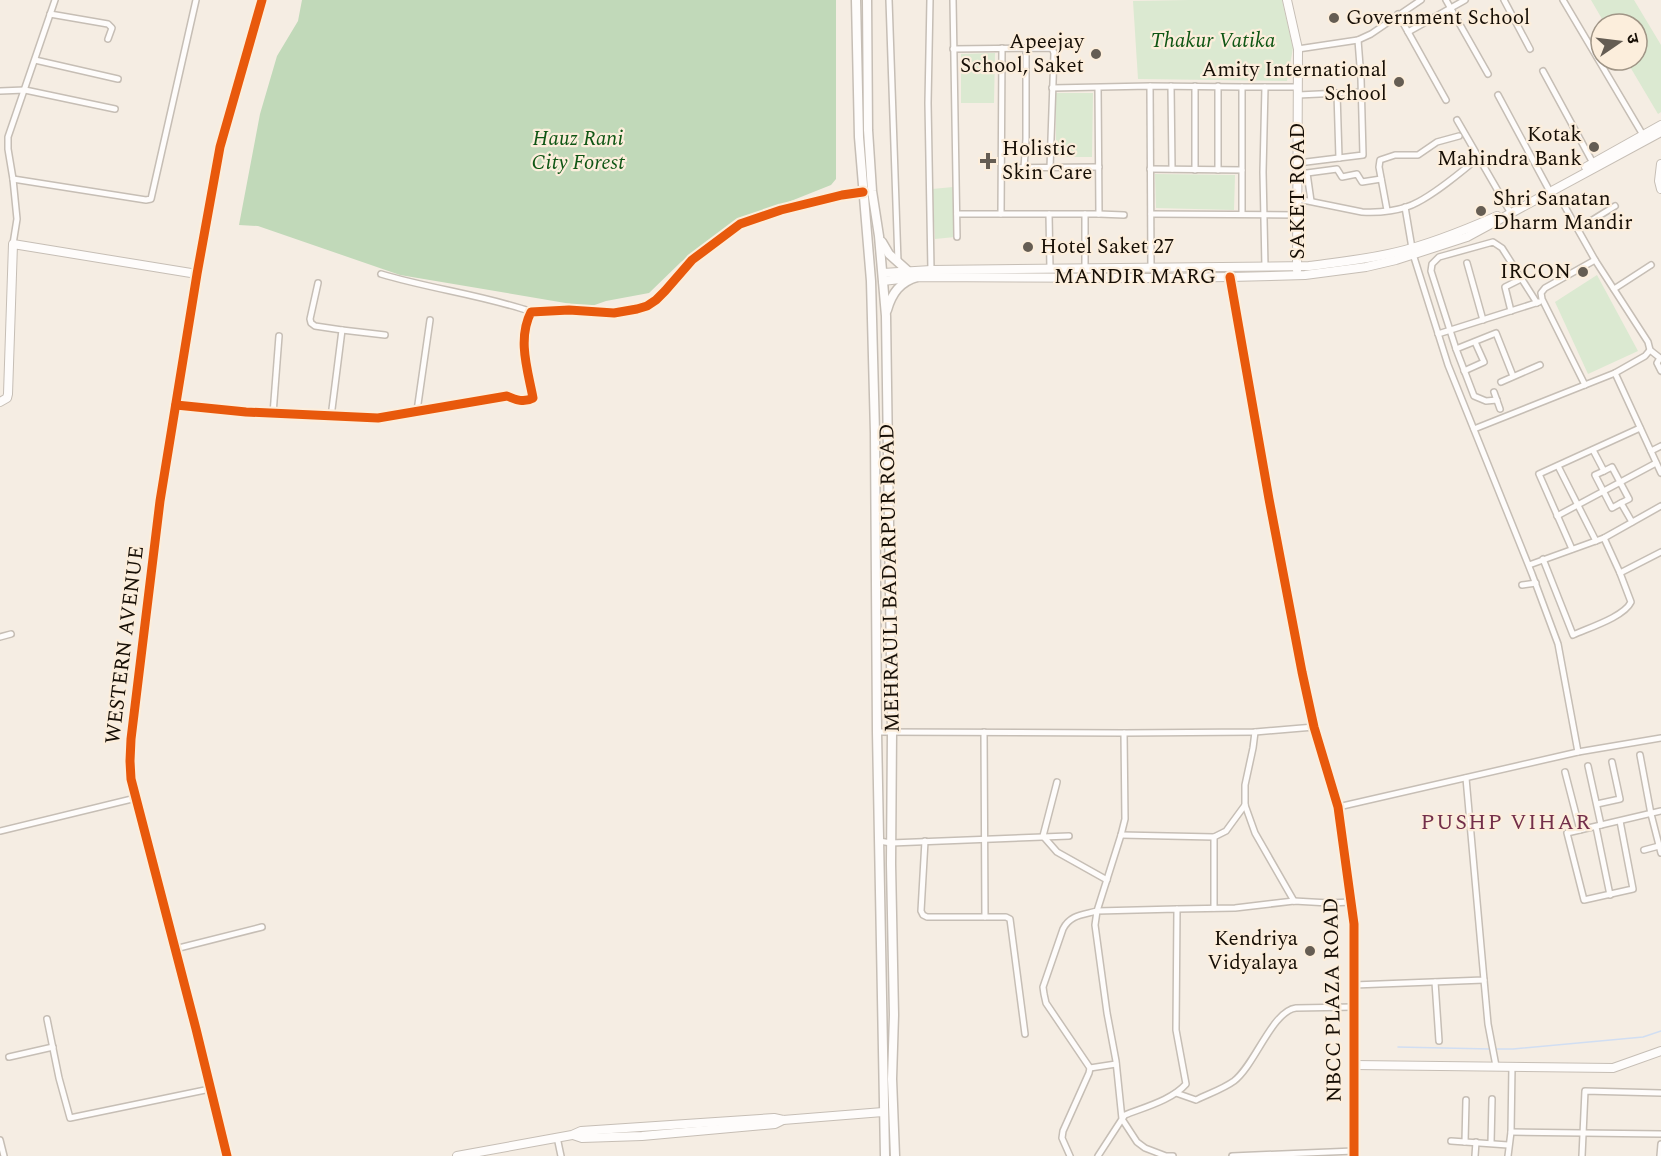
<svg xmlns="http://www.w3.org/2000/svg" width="1661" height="1156" font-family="Spectral,'Noto Sans Devanagari',serif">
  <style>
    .green { fill: #dbe9d1 }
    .forest { fill: #c1d9b9 }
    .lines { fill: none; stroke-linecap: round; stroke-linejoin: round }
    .stream { stroke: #d1def2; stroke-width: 1.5 }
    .street-casing { stroke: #c6beb5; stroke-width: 8 }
    .secondary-casing { stroke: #c6beb5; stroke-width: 10 }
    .primary-casing { stroke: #c6beb5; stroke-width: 11 }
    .street { stroke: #fefcfb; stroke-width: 5 }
    .secondary { stroke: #fefcfb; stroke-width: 8 }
    .primary { stroke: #fefcfb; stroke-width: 8 }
    .cycleway-casing { stroke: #fceedc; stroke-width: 13 }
    .cycleway { stroke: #e8590c; stroke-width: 9 }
    .poi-dot { fill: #655d53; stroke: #fceedc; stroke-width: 2 }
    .labels { text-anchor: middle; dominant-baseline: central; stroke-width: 4.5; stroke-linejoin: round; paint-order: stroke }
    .poi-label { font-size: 21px; fill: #170f06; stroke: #fceedc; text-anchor: end }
    .park-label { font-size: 21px; font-style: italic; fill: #0f5614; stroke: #fceedc }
    .street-label { font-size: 21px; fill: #170f06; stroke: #fceedc }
    .neighbourhood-label { font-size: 22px; letter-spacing: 1.5px; fill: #732f4a; stroke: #fceedc }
  </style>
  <rect width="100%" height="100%" fill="#f5ede3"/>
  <g class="green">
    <polygon points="1189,0 1282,0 1293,48 1287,81 1138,79 1133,1"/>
    <polygon points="1591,0 1634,0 1661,45 1661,112 1658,114 1626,60 1637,60 1637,24 1605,24"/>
    <polygon points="995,53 994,103 961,103 961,54"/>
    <polygon points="1056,93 1093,93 1092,157 1056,157"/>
    <polygon points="1155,174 1235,175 1234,210 1156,208"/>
    <polygon points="953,187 955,237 935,239 932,189"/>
    <polygon points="1597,275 1638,351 1588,374 1555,302"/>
  </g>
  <polygon class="forest" points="302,0 836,0 836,179 831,185 738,222 681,262 649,293 606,301 589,307 400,275 258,226 239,225 260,114 277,56 298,21"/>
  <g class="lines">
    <g class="stream">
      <polyline points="1398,1047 1490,1049"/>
      <polyline points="1495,1049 1513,1049 1643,1037 1661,1031"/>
    </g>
    <g class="street-casing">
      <g id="street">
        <polyline points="889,0 898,262"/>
        <polyline points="930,0 928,103 931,270"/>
        <polyline points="953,0 957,237"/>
        <polyline points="1446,0 1488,74"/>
        <polyline points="1504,0 1530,49"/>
        <polyline points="1563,0 1643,135"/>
        <polyline points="50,14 108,24 112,28 108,39"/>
        <polyline points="1398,14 1446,100"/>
        <polyline points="1408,32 1465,0"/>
        <polyline points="953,49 1052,48 1054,53 1050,168"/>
        <polyline points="1298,49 1358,40 1371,34 1421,0"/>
        <polyline points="35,60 118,79"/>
        <polyline points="1543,71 1593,163"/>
        <polyline points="1150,86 1151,267"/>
        <polyline points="1171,86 1172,169"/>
        <polyline points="1052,88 1150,86 1242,87"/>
        <polyline points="0,91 25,90 115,109"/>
        <polyline points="1337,93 1339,158"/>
        <polyline points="1298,95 1362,92"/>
        <polyline points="1498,95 1548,188"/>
        <polyline points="1457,120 1509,210"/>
        <polyline points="1298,163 1363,155 1361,79 1358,40"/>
        <polyline points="1003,168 1099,167"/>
        <polyline points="1024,168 1026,139 1026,48"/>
        <polyline points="1150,169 1242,170 1242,214"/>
        <polyline points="1195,170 1195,86"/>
        <polyline points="1218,170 1218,86"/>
        <polyline points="1242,170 1242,87 1298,87"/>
        <polyline points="13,179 146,200 151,199 196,0"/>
        <path d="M 1298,199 L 1362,212 C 1379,213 1402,211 1418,202 C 1437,192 1455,177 1472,163"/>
        <polyline points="1311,201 1307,173 1337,169 1342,177 1357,174 1362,182 1381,179"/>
        <polyline points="1564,205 1595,260"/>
        <polyline points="1405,207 1413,254 1448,365 1532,574 1558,644 1578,752"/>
        <polyline points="1387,210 1379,167 1380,160 1395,155 1418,155 1437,142 1459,136"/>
        <polyline points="957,214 1099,214 1098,88"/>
        <polyline points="1001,214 1002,48"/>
        <polyline points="1049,214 1050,269"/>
        <polyline points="1099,214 1124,215"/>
        <polyline points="1151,214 1297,215"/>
        <polyline points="1578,229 1615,206"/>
        <polyline points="13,244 17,219 13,179 8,149 8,137 55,0"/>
        <polyline points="1467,263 1483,320"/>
        <polyline points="1265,267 1263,172 1265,87"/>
        <polyline points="1085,268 1085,214"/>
        <path d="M 381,274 C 431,289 483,295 532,312"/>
        <polyline points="318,283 310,319 311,323 315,326 342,330 331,417"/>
        <polyline points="1614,289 1651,265"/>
        <polyline points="1511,311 1505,287 1521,279"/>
        <polyline points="342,330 385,335"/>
        <polyline points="1438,334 1539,302"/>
        <polyline points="1456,349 1474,396 1486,401 1497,400"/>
        <polyline points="1660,358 1657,363 1661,371"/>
        <polyline points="1464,371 1484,362 1475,342"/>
        <polyline points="1615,373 1661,473"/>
        <polyline points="1513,376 1496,333 1456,349 1431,271 1432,264 1439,257 1493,242 1502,248 1537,303"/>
        <polyline points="1501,382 1540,365"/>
        <polyline points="1585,385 1542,299 1541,293 1545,288 1595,260 1648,342 1650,350 1660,358"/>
        <polyline points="1494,392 1500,409"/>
        <path d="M 176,405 L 246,412 L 378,418 L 507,396 C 516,400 524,403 533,398 C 528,371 517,339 531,312 L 569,310 L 614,313 L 637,309 L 647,306 L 656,300 L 665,291 L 692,260 L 740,224 L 781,210 L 842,195 L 863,192"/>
        <polyline points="417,411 430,320"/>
        <polyline points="273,414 279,336"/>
        <polyline points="1474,429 1615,373 1645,356 1650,350"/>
        <polyline points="1593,450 1604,471 1612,467 1629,499 1621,503 1632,522"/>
        <polyline points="1651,451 1661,446"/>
        <polyline points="1558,466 1596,541"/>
        <polyline points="1604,471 1595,475 1612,508 1621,503"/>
        <polyline points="1557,516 1656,463"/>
        <polyline points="1572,549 1539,474 1640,428"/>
        <path d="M 1543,559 L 1573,635 C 1588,628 1624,617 1631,602 L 1620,573 L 1604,538"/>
        <polyline points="1529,565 1604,538 1661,506"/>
        <polyline points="1620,573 1661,552"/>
        <polyline points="1522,585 1536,583"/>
        <polyline points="0,637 11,634"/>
        <polyline points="877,732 1124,733 1255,732 1314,727"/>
        <polyline points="984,732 985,917"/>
        <polyline points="1255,732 1253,748 1245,785 1245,805 1255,833 1294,901"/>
        <polyline points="1640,755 1651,814 1661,853"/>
        <polyline points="1588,766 1601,825"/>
        <polyline points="1565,772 1580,830"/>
        <polyline points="1057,782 1043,836 1057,852 1107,880"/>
        <polyline points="1597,804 1620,799 1612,762"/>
        <polyline points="1338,807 1578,752 1661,738"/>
        <polyline points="1620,821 1633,889 1584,900 1567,833 1661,811"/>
        <polyline points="1596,827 1610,895"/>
        <polyline points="0,831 136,798"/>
        <polyline points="1121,835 1214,837 1226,831 1245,805"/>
        <polyline points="879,841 891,843 1069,836"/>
        <polyline points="925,841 921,911 923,915 927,917 1006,917 1010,919 1025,1034"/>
        <polyline points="1644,850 1659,846"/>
        <polyline points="1214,908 1214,837"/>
        <polyline points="1177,909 1235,908 1294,901 1329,903 1351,902"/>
        <polyline points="175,949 262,927"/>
        <polyline points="1484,980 1488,1024 1496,1066"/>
        <polyline points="1435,982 1439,1041"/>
        <polyline points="1354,985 1484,980 1466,778"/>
        <polyline points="47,1019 59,1078 70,1118 210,1089"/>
        <polyline points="9,1057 53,1047"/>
        <polyline points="1090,1068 1116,1064"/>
        <path d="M 1176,1093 L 1196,1100 C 1208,1094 1223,1089 1234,1081 C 1255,1065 1272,1011 1296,1008 L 1354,1007"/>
        <polyline points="1511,1132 1661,1134"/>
        <polyline points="557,1137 561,1156"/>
        <polyline points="0,1140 4,1156"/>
        <polyline points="1451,1141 1508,1145"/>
        <polyline points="1465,1142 1466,1100"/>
        <polyline points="1491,1143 1492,1099"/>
        <path d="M 1070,1156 L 1062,1138 L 1063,1131 L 1089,1073 L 1090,1068 L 1046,1003 L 1044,994 L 1043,987 L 1063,929 C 1070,915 1082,915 1097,911 L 1121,835 L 1125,819 L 1124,733"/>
        <path d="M 1098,1156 L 1122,1119 L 1125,1115 C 1145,1107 1172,1100 1186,1084 L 1176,1030 L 1177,909 L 1097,911 L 1095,925 L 1107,1013 L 1116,1061 L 1122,1119 L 1137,1142 L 1145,1148 L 1166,1156 L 1173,1156"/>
        <polyline points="1232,1156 1354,1151"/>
        <polyline points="1475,1156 1476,1142"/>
        <polyline points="1508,1156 1511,1132 1512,1066"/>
        <polyline points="1582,1156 1585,1091 1661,1093"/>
        <polyline points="1660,1156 1661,1144"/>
      </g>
    </g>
    <g class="secondary-casing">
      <g id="secondary">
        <polyline points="1287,0 1298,49 1297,270"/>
        <polyline points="1661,164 1659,181 1661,189"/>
        <polyline points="1586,167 1661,125"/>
        <path d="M 883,273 L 931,270 L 1309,266 C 1339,262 1368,259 1397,252 C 1431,244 1465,230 1497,216"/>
        <polyline points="1230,277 1269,499 1302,672 1314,727 1338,807 1354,924 1354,1156"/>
        <polyline points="883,281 917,277 1152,278 1230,277 1305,275 1366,267 1396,260 1467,237 1661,132"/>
        <polyline points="0,402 7,398 8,394 13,244 197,274"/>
        <polyline points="1354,1065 1613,1068 1661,1051"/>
        <polyline points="573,1135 582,1138 642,1136 775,1124 783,1120"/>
        <polyline points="227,1156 196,1029 131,779 130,761 131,739 160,501 197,274 220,147 262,0"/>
        <polyline points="457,1156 572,1135 581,1131 774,1118 783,1120 883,1112"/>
      </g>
    </g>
    <g class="primary-casing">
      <g id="primary">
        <polyline points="856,0 859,137 871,281 875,433 877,732 885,1156"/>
        <polyline points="867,0 868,130 872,191 879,236 886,316 892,732 891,864 894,1015 892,1079 895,1156"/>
        <polyline points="882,242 889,254 908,271"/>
        <path d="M 887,310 C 892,293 900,282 917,277"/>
      </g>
    </g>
    <use href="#street" class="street"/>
    <use href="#secondary" class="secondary"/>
    <use href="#primary" class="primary"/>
    <g class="cycleway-casing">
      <g id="cycleway">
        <polyline points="1230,277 1269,499 1302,672 1314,727 1338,807 1354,924 1354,1156"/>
        <path d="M 176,405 L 246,412 L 378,418 L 507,396 C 516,400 524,403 533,398 C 528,371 517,339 531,312 L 569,310 L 614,313 L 637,309 L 647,306 L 656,300 L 665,291 L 692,260 L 740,224 L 781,210 L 842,195 L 863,192"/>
        <polyline points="227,1156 196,1029 131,779 130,761 131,739 160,501 197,274 220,147 262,0"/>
      </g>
    </g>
    <use href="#cycleway" class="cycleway"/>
  </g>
  <g class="poi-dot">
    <circle cx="1334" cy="18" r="6"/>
    <circle cx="1096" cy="54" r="6"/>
    <circle cx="1399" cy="82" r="6"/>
    <circle cx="1594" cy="147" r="6"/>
    <path d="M985 152h6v6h6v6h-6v6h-6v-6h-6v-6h6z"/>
    <circle cx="1481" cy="211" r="6"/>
    <circle cx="1028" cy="247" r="6"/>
    <circle cx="1583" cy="272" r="6"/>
    <circle cx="1310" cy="951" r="6"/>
  </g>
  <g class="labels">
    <g class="poi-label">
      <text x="1346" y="18" text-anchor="start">Government School</text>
      <text x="1084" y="42">Apeejay<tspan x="1084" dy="24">School, Saket</tspan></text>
      <text x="1387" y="70">Amity International<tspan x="1387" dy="24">School</tspan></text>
      <text x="1582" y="135">Kotak<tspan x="1582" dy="24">Mahindra Bank</tspan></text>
      <text x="1002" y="149" text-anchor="start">Holistic<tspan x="1002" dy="24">Skin Care</tspan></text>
      <text x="1493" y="199" text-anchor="start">Shri Sanatan<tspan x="1493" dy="24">Dharm Mandir</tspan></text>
      <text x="1040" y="247" text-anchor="start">Hotel Saket 27</text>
      <text x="1571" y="272">IRCON</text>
      <text x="1298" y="939">Kendriya<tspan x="1298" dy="24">Vidyalaya</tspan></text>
    </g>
    <g class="park-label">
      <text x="1213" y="41">Thakur Vatika</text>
      <text x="578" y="139">Hauz Rani<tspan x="578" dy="24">City Forest</tspan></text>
    </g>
    <g class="street-label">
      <text transform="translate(1298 191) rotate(-90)">SAKET ROAD</text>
      <text x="1135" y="277">MANDIR MARG</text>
      <text transform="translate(890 578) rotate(-91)">MEHRAULI BADARPUR ROAD</text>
      <text transform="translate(125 645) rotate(-83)">WESTERN AVENUE</text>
      <text transform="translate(1333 1000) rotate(-91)">NBCC PLAZA ROAD</text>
    </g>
    <g class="neighbourhood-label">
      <text x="1506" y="822">PUSHP VIHAR</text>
    </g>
  </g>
  <g transform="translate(1619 42) rotate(76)"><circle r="28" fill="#fceedc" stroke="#a09586" stroke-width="1.5"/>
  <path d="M0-4.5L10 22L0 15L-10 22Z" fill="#655d53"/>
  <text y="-9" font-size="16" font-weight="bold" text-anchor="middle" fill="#170f06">उ</text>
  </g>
</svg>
